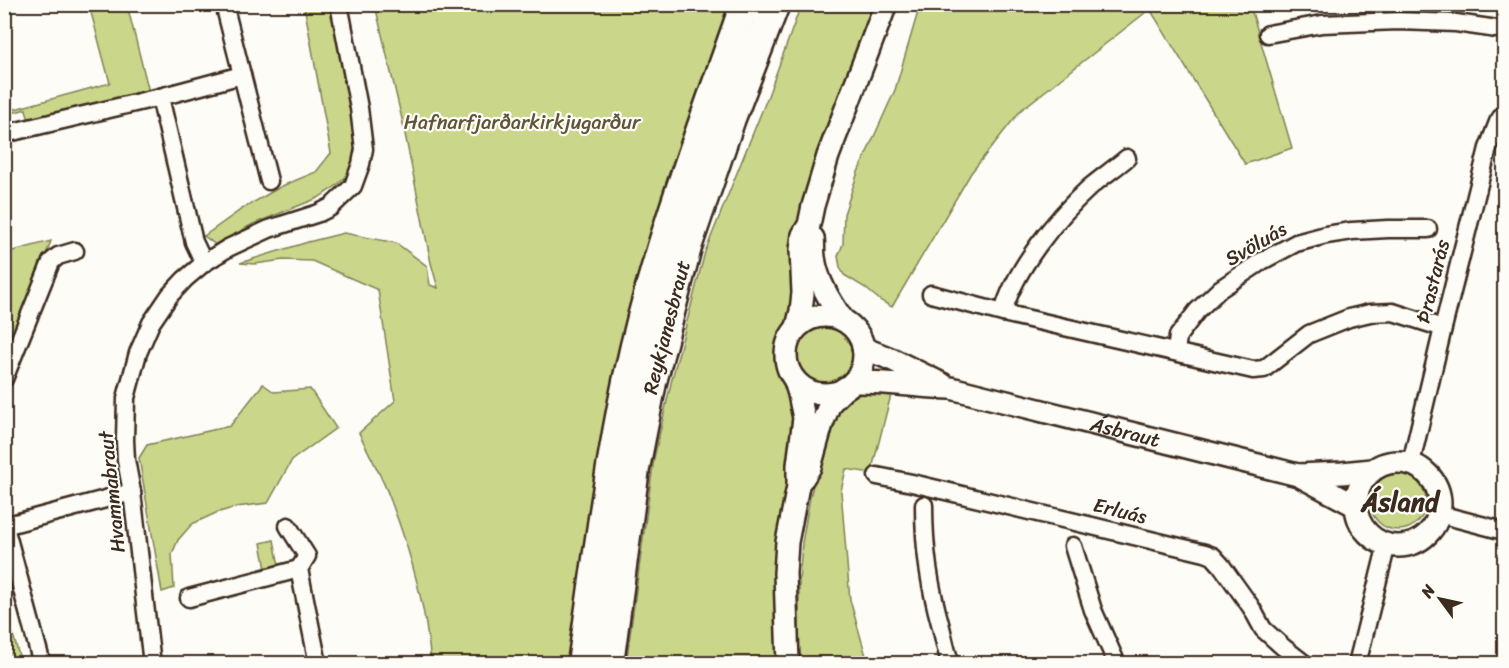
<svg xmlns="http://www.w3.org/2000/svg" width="1509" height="668" font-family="Sriracha,sans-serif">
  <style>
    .green { fill: #cad78a; stroke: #828054; stroke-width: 1.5 }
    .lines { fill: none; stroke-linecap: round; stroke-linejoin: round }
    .minor-casing { stroke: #3b2a1e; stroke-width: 21 }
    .tertiary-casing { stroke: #3b2a1e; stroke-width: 26 }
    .trunk-casing { stroke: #3b2a1e; stroke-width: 33 }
    .minor { stroke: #fdfcf7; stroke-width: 16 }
    .tertiary { stroke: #fdfcf7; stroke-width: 21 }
    .trunk { stroke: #fdfcf7; stroke-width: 28 }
    .labels { text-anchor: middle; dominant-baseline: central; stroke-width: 4.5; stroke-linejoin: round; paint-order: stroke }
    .park-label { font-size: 20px; fill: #5f5539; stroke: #fdfcf7 }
    .street-label { font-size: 20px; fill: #3b2a1e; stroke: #fdfcf7 }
    .district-label { font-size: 26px; font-weight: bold; fill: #3b2a1e; stroke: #fdfcf7 }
  </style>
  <rect width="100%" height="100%" fill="#fdfcf7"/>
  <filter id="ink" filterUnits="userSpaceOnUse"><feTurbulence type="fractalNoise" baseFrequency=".0167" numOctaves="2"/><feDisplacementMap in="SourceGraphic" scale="12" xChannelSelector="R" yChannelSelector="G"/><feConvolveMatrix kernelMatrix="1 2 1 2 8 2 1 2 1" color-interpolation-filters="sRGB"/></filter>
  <g filter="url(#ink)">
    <g class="green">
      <polygon points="89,5 127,5 150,96 30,126 26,109 5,115 4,112 110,83"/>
      <polygon points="304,5 330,5 358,150 352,171 336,186 318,198 253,224 216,245 204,236 242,209 282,186 316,172 331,153"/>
      <path d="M 375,5 L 730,5 L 570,663 L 431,663 C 426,608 411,553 391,501 C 383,478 370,456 359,433 L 395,401 L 378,290 L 312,261 L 283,260 L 255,264 L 240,263 L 308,242 L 344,233 L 396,243 L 427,266 L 430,285 L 438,288 L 431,263 L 402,119 Z"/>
      <polygon points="801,5 878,5 785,338 784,351 786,364 790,374 792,416 800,430 780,663 626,664 654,458 671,383 705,252 768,96"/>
      <polygon points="920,5 1250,5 1292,148 1245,164 1150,9 1021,110 971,173 892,307 881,301 864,287 844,275 840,267 838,256 843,244 844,214 858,172 895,90"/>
      <polygon points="51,241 5,363 5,253"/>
      <circle cx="825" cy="355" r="30"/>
      <polygon points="263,384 274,392 310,389 336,428 292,460 268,503 236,507 216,513 192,524 178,540 172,554 174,588 162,592 139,458 147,445 230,426"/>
      <polygon points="873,386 893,387 871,473 846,469 841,491 850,600 868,663 799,664 799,583 802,543 810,497 826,436 835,414 841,405 849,399 861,394"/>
      <circle cx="1398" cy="502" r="28"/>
      <polygon points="274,540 279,566 266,569 261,543"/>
      <polygon points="4,606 5,606 21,663 5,663"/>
    </g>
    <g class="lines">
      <g class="minor-casing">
        <g id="minor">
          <polyline points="224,4 269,181"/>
          <polyline points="1268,34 1322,24 1398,21 1456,23 1504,30"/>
          <polyline points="160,97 194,242 204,263"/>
          <polyline points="4,134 160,97 242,75"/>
          <polyline points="931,294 1003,313 1253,370 1264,369 1309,334 1349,318 1370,313 1393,312 1443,328"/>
          <path d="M 1003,313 C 1014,270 1057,217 1090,187 C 1102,177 1115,168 1127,158"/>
          <polyline points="1176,352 1178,336 1197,311 1220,289 1262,261 1296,243 1326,235 1352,231 1388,229 1428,229"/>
          <polyline points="4,379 51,262 58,256 75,251"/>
          <polyline points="1411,463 1443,328 1488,148 1498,122 1504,113"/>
          <polyline points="877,476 912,483 1205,553 1213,556 1221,565 1251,607 1263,629 1283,647 1305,664"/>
          <path d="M 924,505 C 924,549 929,584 941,627 C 944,639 946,652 951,664"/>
          <polyline points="1439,514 1504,531"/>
          <polyline points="4,523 42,664"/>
          <polyline points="4,526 132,492"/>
          <polyline points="288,526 307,556 299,569 318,664"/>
          <polyline points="1073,546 1093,610 1117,664"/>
          <polyline points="189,598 299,569"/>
          <polyline points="152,664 132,492 126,460 125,440 126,398 138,353 151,323 170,295 185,279 204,263 228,248 269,229 319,213 331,207 353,186 361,164 364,149 359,108 339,4"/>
          <polyline points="1357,664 1387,544"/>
        </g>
      </g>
      <g class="tertiary-casing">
        <g id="tertiary">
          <path d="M 813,238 C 814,244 813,251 814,257 C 817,281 830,301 843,320"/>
          <circle cx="825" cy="355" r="39"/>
          <polyline points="797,327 801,311 803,293 801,250 803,235 809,225 813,206 828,156 886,4"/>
          <polyline points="863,348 891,359 942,384"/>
          <path id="s1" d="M 853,382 C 886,381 918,387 951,388 L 1298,475 L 1356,506"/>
          <circle cx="1398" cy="504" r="42"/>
          <polyline points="1298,475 1342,473 1372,470"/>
          <polyline points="803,478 810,467 822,424 830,403 845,388"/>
          <polyline points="788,664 785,573 787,542 798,486 798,465 804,418 799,394 795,381"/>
        </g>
      </g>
      <g class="trunk-casing">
        <g id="trunk">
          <path d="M 582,664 C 596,568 608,471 628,377 C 655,249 702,127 745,4"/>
          <path id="s2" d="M 609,664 L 635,468 L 652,382 L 687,247 L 731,118 L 775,4"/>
        </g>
      </g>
      <use href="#minor" class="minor"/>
      <use href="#tertiary" class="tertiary"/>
      <use href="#trunk" class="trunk"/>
    </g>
  </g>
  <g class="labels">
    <g class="park-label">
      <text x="522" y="122">Hafnarfjarðarkirkjugarður</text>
    </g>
    <g class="street-label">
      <text transform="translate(1256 244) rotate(-30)">Svöluás</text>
      <text transform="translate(1433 281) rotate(-76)">Þrastarás</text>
      <text stroke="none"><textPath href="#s2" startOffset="342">Reykjanesbraut</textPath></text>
      <text stroke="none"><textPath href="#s1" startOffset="278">Ásbraut</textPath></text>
      <text transform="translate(112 492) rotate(-96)">Hvammabraut</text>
      <text transform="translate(1120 511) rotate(14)">Erluás</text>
    </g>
    <g class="district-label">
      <text x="1400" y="502">Ásland</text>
    </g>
  </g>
  <rect width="1509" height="668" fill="none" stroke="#fdfcf7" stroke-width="24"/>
  <rect x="12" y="12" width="1485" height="644" fill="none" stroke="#3b2a1e" stroke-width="2" filter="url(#ink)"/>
  <g transform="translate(1440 599) rotate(303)" stroke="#fdfcf7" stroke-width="4.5" paint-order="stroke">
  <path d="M0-4.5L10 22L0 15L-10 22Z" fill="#3b2a1e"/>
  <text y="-9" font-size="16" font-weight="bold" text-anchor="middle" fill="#3b2a1e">N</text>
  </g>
</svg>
